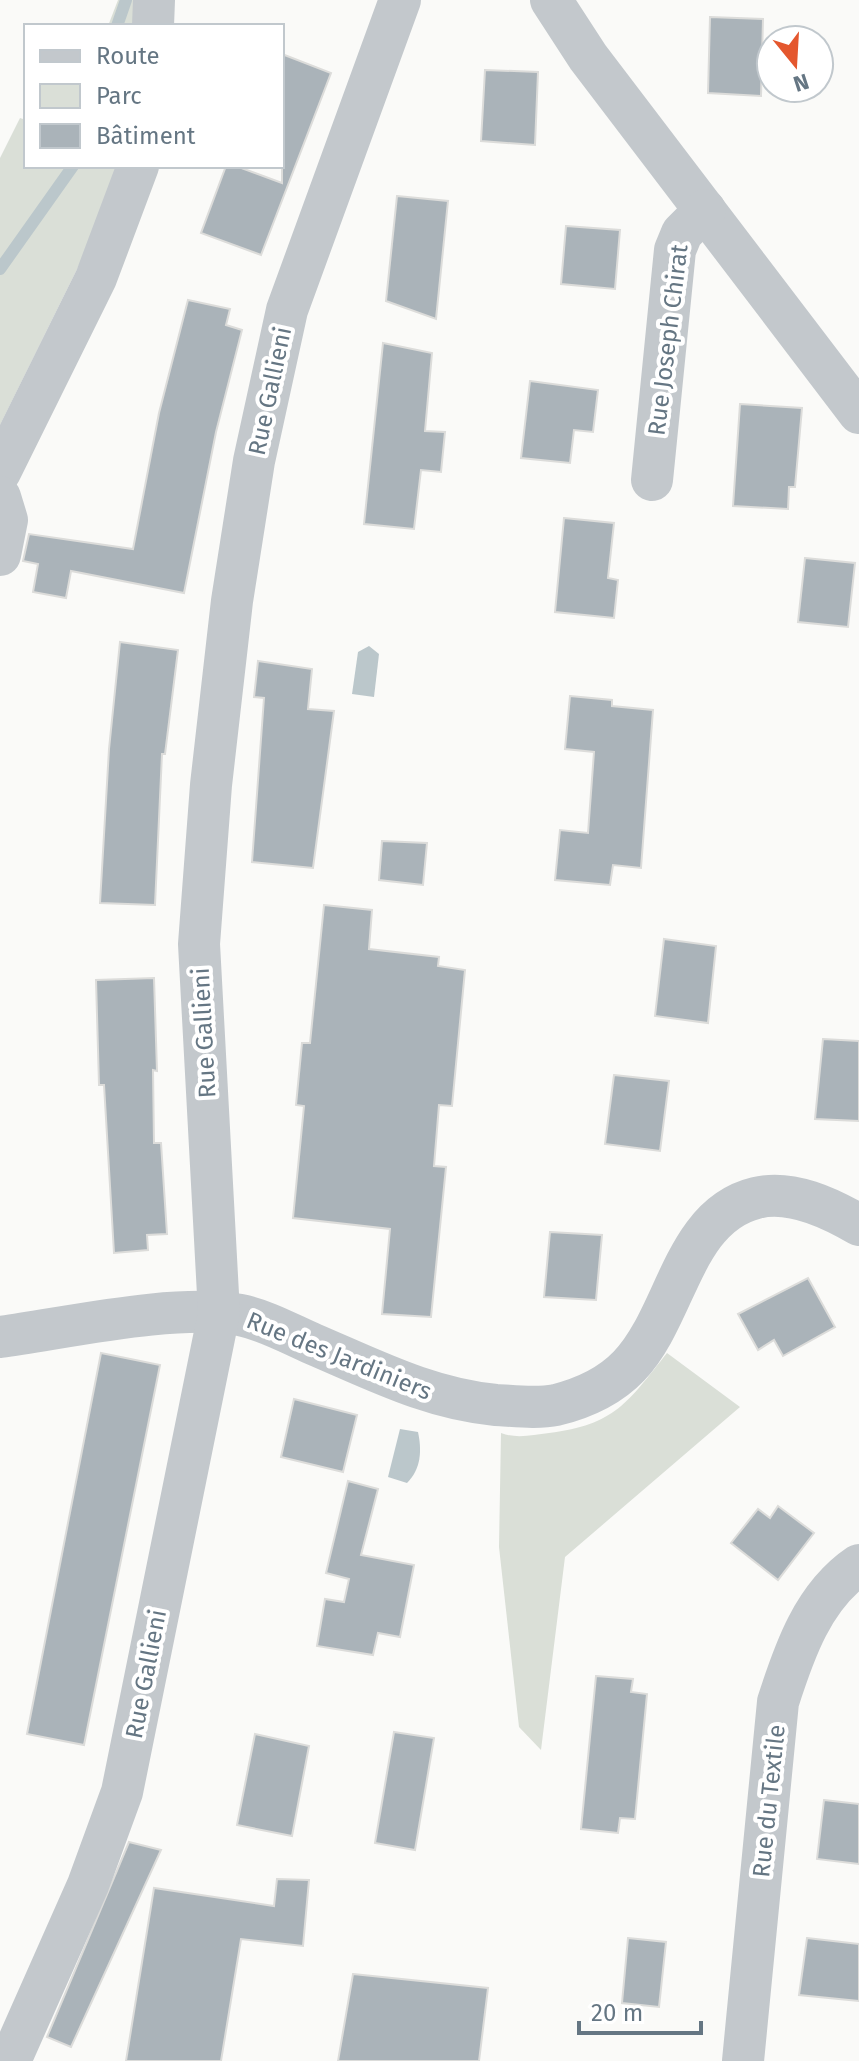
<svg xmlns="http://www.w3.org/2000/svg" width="859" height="2061" font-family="'Fira Sans',sans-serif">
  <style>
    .green { fill: #dadfd7 }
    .water { fill: #bbc7cb }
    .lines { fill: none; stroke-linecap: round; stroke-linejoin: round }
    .stream { stroke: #bbc7cb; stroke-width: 12 }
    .building { fill: #aab3b9; stroke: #dcdcda; stroke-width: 2 }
    .street { stroke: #c3c8cc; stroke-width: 42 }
    .labels { text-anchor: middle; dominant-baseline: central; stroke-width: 8; stroke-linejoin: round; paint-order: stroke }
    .street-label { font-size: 24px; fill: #657683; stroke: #fff }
  </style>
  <rect width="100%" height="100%" fill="#fafaf8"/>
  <g class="green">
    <polygon points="118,0 146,0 143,26 108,26"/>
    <polygon points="20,118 26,120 26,166 128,166 0,425 0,158"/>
    <path d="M 667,1353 L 740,1407 L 565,1557 L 541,1750 L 519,1727 L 499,1547 L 501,1433 C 517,1439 532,1435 549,1433 C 615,1425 628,1402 667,1353 Z"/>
  </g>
  <g class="water">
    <polygon points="369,646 379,654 374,697 352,694 358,652"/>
    <path d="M 400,1429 L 418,1432 C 422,1451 421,1469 407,1483 L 388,1477 Z"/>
  </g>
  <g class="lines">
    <g class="stream">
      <polyline points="117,26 126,0"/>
      <polyline points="0,269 73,166"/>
    </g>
  </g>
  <g class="building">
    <polygon points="710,17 763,19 761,96 708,93"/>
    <polygon points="282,54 331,73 261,255 201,233 226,166 236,166 282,183"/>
    <polygon points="485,70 538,72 535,145 481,141"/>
    <polygon points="397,196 448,201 436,319 386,301"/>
    <polygon points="566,226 620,230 615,289 561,284"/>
    <polygon points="188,300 230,309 226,325 242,330 216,432 184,593 71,571 66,598 33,592 38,564 23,561 29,534 133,549 159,413"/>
    <polygon points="383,343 432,353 425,431 445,432 441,472 421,470 414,529 364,524"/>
    <polygon points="530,381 598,390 593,432 574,430 570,463 521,458"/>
    <polygon points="740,404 802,408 795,487 789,487 788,509 733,506"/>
    <polygon points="564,518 614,523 608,578 618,580 614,618 555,612"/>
    <polygon points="805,558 855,563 848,627 798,622"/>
    <polygon points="120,642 178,650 165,754 162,754 155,905 100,903 109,749"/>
    <polygon points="258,661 312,669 308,709 334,711 313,868 252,862 264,698 254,697"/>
    <polygon points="570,696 612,700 612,706 653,710 641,868 613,865 610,885 555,880 560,830 588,833 594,752 565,749"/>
    <polygon points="382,841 427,843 423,885 379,880"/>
    <polygon points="324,905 372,910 369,949 439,957 438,966 465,970 452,1106 439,1105 434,1166 446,1167 431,1317 382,1314 390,1229 293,1218 304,1106 296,1105 302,1043 310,1043"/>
    <polygon points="664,939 716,946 708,1023 655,1016"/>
    <polygon points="154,978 157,1071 153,1070 154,1143 161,1143 167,1234 147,1235 148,1250 114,1253 104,1085 99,1085 96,980"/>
    <polygon points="823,1039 859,1041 859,1121 815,1119"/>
    <polygon points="614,1075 669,1081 660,1151 605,1144"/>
    <polygon points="550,1232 602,1235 596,1300 544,1297"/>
    <polygon points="808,1278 835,1327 783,1356 774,1340 758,1350 738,1314"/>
    <polygon points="101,1353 160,1365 84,1745 27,1734"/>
    <polygon points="294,1399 357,1415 343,1472 281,1457"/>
    <polygon points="348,1481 378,1489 361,1555 414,1565 400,1637 378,1633 373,1655 317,1646 325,1599 344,1602 349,1579 326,1573"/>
    <polygon points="778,1506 814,1533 778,1580 731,1543 758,1509 770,1518"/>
    <polygon points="596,1676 633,1679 631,1692 647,1694 635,1819 620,1818 618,1833 581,1829"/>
    <polygon points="394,1732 434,1738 415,1850 375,1843"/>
    <polygon points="255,1734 309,1746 292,1836 237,1825"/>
    <polygon points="824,1800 859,1804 859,1864 817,1859"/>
    <polygon points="129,1842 161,1850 71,2047 47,2037"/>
    <polygon points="277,1879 309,1880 303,1946 241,1939 221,2061 126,2061 154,1888 274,1906"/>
    <polygon points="628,1938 666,1942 659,2007 622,2003"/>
    <polygon points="807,1938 859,1944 859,2001 799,1995"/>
    <polygon points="353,1974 488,1988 479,2061 338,2061"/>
  </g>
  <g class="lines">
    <g class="street">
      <polyline points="551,0 588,57 859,413"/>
      <polyline points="153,26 154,0"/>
      <polyline points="0,472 96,278 138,166"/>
      <polyline points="652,480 675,250 682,233 705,210"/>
      <polyline points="0,497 7,520 0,555"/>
      <path d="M 0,1337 C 66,1328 177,1303 240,1315 C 265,1320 290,1334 313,1344 C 374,1370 430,1399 496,1405 C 515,1406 537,1409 556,1405 C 584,1398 609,1387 629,1366 C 677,1316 682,1216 756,1198 C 791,1189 830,1208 859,1225"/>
      <polyline points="10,2061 88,1885 122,1792 219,1313 199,944 211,785 232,601 254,461 287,310 400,0"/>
      <path d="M 743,2061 L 778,1702 C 794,1652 813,1596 859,1565"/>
    </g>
  </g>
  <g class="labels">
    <g class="street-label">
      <text transform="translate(668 340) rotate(-83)">Rue Joseph Chirat</text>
      <text transform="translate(270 391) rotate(-78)">Rue Gallieni</text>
      <text transform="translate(204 1033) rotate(-93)">Rue Gallieni</text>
      <text transform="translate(339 1356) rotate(22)">Rue des Jardiniers</text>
      <text transform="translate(146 1674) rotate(-79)">Rue Gallieni</text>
      <text transform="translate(769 1801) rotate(-84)">Rue du Textile</text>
    </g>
  </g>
  <rect x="24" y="24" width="260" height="144" fill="#ffffff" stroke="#c1c8cd" stroke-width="2"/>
  <rect x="40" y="50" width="40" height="12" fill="#c3c8cc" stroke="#c1c8cd" stroke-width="2"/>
  <text x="96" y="64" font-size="24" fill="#657683">Route</text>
  <rect x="40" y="84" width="40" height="24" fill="#dadfd7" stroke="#c1c8cd" stroke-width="2"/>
  <text x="96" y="104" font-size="24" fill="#657683">Parc</text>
  <rect x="40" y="124" width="40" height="24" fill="#aab3b9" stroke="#c1c8cd" stroke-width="2"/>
  <text x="96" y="144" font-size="24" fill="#657683">Bâtiment</text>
  <g transform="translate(795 64) rotate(162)"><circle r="38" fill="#ffffff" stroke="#c1c8cd" stroke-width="2"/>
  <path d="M0-6L14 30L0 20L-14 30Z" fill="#e4572e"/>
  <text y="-12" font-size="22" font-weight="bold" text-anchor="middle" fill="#657683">N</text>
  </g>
  <path d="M579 2021v12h122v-12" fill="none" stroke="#657683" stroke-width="4"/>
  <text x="591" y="2021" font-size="24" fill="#657683" stroke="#ffffff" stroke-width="6" paint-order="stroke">20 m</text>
</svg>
